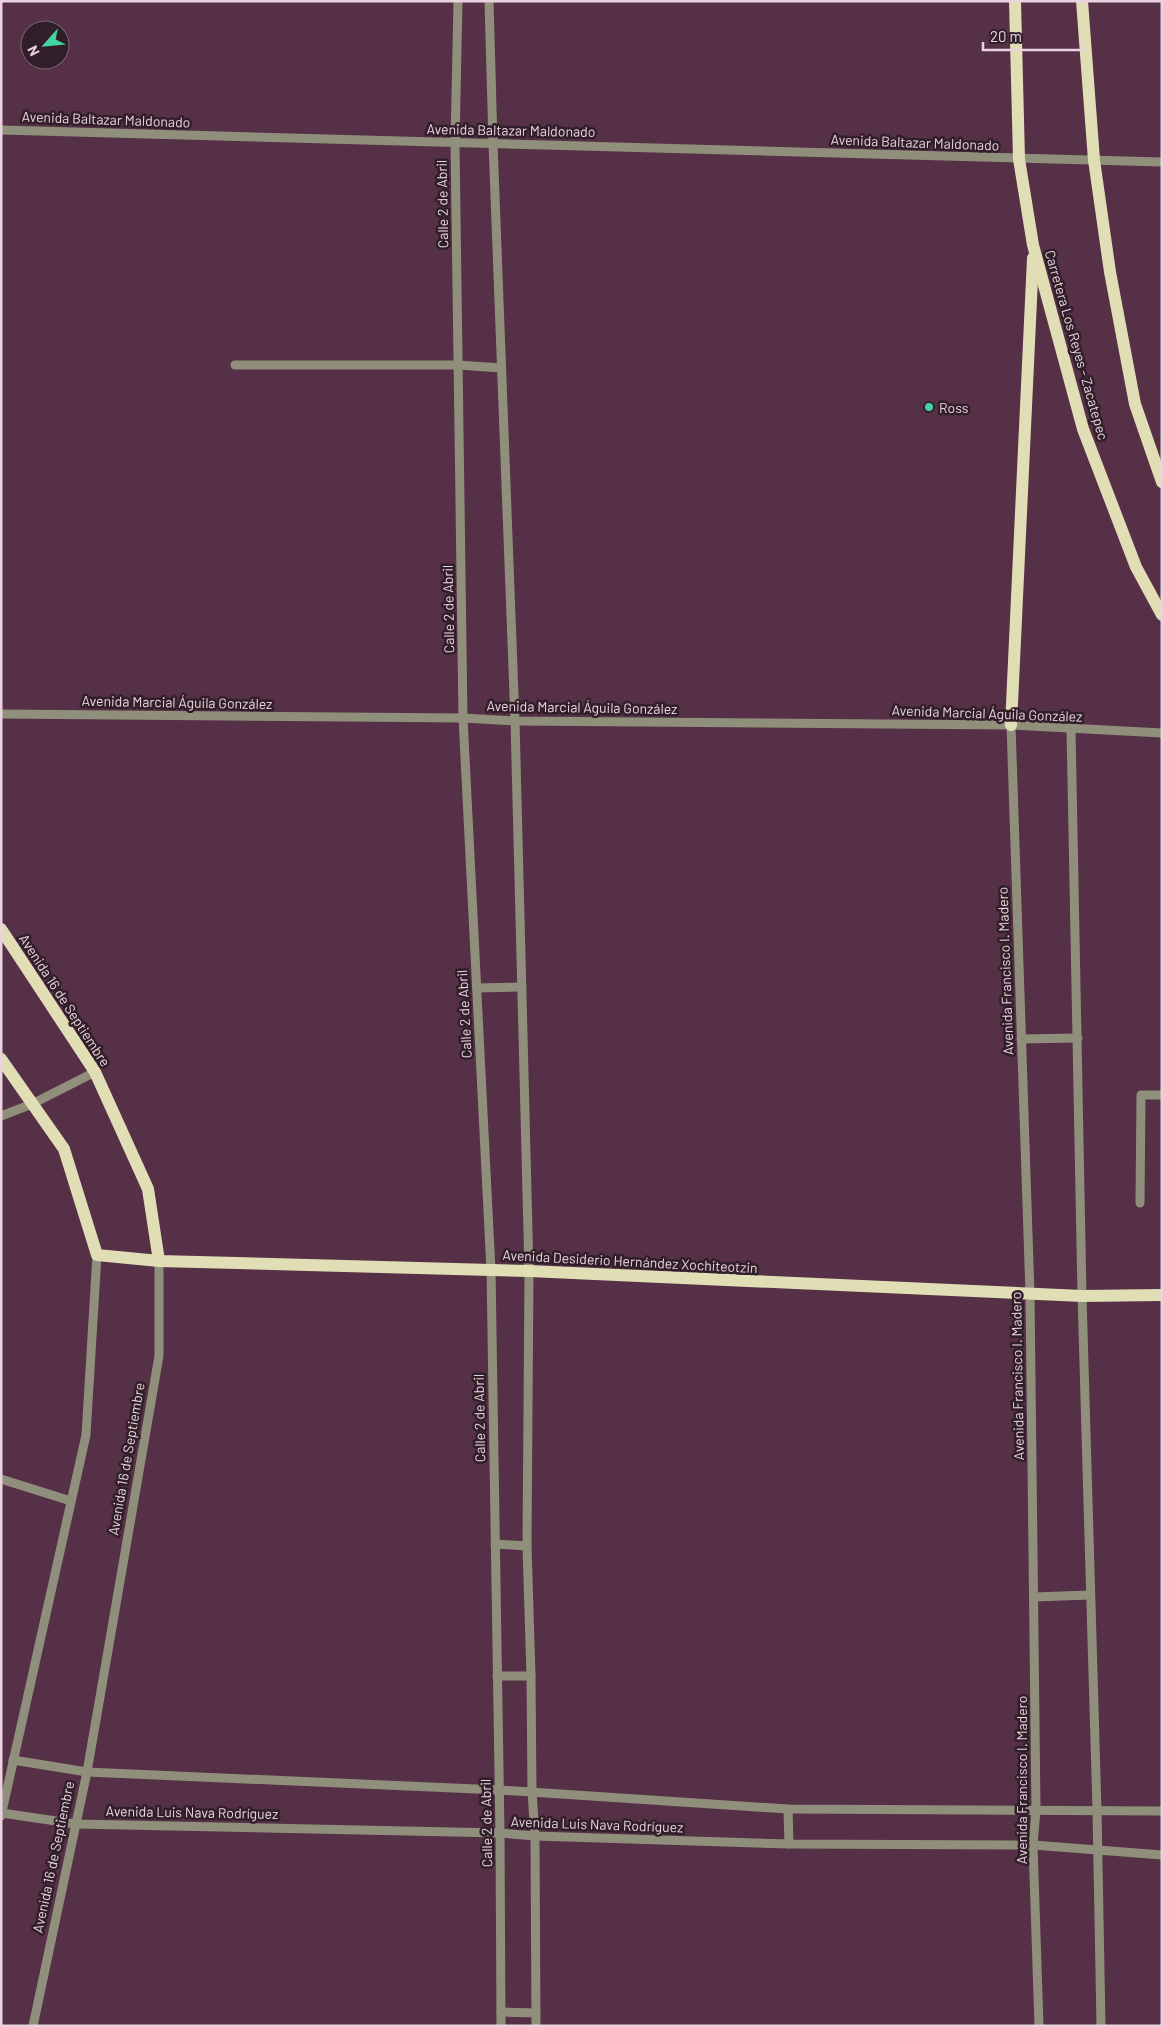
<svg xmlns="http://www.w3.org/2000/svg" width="1163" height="2027" font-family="Barlow,sans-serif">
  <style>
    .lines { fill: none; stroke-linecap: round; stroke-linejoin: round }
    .minor { stroke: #908f7b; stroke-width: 9 }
    .major { stroke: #e1deb6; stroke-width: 12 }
    .poi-dot { fill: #44d49f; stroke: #301f28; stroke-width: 2 }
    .labels { text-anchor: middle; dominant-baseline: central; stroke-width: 5; stroke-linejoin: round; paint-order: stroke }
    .street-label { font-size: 14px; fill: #ead2df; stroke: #301f28 }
    .poi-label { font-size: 14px; fill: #ead2df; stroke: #301f28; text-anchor: start }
  </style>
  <rect width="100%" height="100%" fill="#553046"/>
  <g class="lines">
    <g class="minor">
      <polyline points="458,1 455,143 463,718 491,1270 500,1833 501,2026"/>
      <polyline points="489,1 493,143 515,721 529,1271 527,1546 531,1676 532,1792 535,1836 536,2026"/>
      <polyline points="1,130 1162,162"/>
      <polyline points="235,365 458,365 501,368"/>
      <polyline points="1,714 463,718 515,721 1011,725 1162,733"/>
      <polyline points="1011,725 1030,1294 1036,1810 1033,1845 1039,2026"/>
      <polyline points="1071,729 1082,1296 1097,1810 1101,2026"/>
      <polyline points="477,988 522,987"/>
      <polyline points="1021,1039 1078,1038"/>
      <polyline points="1,1116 32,1104 95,1072"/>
      <polyline points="1140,1203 1141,1095 1162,1095"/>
      <polyline points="1,1479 71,1501"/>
      <polyline points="495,1544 527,1546"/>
      <polyline points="1034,1597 1090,1595"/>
      <polyline points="497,1676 531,1676"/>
      <polyline points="13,1760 87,1772 499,1790 788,1809 1162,1811"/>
      <polyline points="788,1809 789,1844"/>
      <polyline points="2,1813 76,1824 500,1833 535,1836 789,1844 1033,1845 1162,1855"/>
      <polyline points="1,1816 86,1435 97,1255"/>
      <polyline points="501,2012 536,2013"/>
      <polyline points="33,2026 87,1772 159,1356 159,1261"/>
    </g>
    <g class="major">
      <polyline points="1015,1 1019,159 1033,245 1083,429 1136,567 1162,615"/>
      <polyline points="1082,1 1094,160 1110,272 1135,404 1162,482"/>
      <polyline points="1011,725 1033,258"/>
      <polyline points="1,929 95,1072 148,1189 159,1261"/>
      <polyline points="1,1059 64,1149 97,1255 159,1261 529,1271 1082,1296 1162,1295"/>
    </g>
  </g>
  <circle class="poi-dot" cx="929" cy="407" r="5"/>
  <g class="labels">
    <g class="street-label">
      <text transform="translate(106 119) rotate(2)">Avenida Baltazar Maldonado</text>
      <text transform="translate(511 130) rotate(1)">Avenida Baltazar Maldonado</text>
      <text transform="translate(915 142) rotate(2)">Avenida Baltazar Maldonado</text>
      <text transform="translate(442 204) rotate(-91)">Calle 2 de Abril</text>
      <text transform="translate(1077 345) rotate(74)">Carretera Los Reyes - Zacatepec</text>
      <text transform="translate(448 609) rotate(-91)">Calle 2 de Abril</text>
      <text transform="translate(177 702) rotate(1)">Avenida Marcial Águila González</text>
      <text transform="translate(582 707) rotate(1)">Avenida Marcial Águila González</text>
      <text transform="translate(987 713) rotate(2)">Avenida Marcial Águila González</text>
      <text transform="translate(1005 971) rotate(-92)">Avenida Francisco I. Madero</text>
      <text transform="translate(65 1000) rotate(57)">Avenida 16 de Septiembre</text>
      <text transform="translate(464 1014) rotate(-93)">Calle 2 de Abril</text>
      <text transform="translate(630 1261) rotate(3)">Avenida Desiderio Hernández Xochiteotzin</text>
      <text transform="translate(1017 1376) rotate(-91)">Avenida Francisco I. Madero</text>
      <text transform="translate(479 1418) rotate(-91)">Calle 2 de Abril</text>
      <text transform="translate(126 1459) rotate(-80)">Avenida 16 de Septiembre</text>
      <text transform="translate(1021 1780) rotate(-90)">Avenida Francisco I. Madero</text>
      <text transform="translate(192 1812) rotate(1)">Avenida Luis Nava Rodríguez</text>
      <text transform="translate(486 1823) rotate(-91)">Calle 2 de Abril</text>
      <text transform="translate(597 1824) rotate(2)">Avenida Luis Nava Rodríguez</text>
      <text transform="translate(53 1857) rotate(-78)">Avenida 16 de Septiembre</text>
    </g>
    <g class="poi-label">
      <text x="939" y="407">Ross</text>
    </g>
  </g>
  <rect width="1163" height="2027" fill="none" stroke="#ead2df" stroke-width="5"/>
  <g transform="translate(45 45) rotate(243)"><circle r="24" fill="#301f28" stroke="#7a6771"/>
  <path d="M0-4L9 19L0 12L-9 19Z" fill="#44d49f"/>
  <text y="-8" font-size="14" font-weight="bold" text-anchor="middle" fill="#ead2df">N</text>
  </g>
  <path d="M983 42v8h100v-8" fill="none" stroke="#ead2df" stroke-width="2.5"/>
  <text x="990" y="42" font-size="15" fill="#ead2df" stroke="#301f28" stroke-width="4" paint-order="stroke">20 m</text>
</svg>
